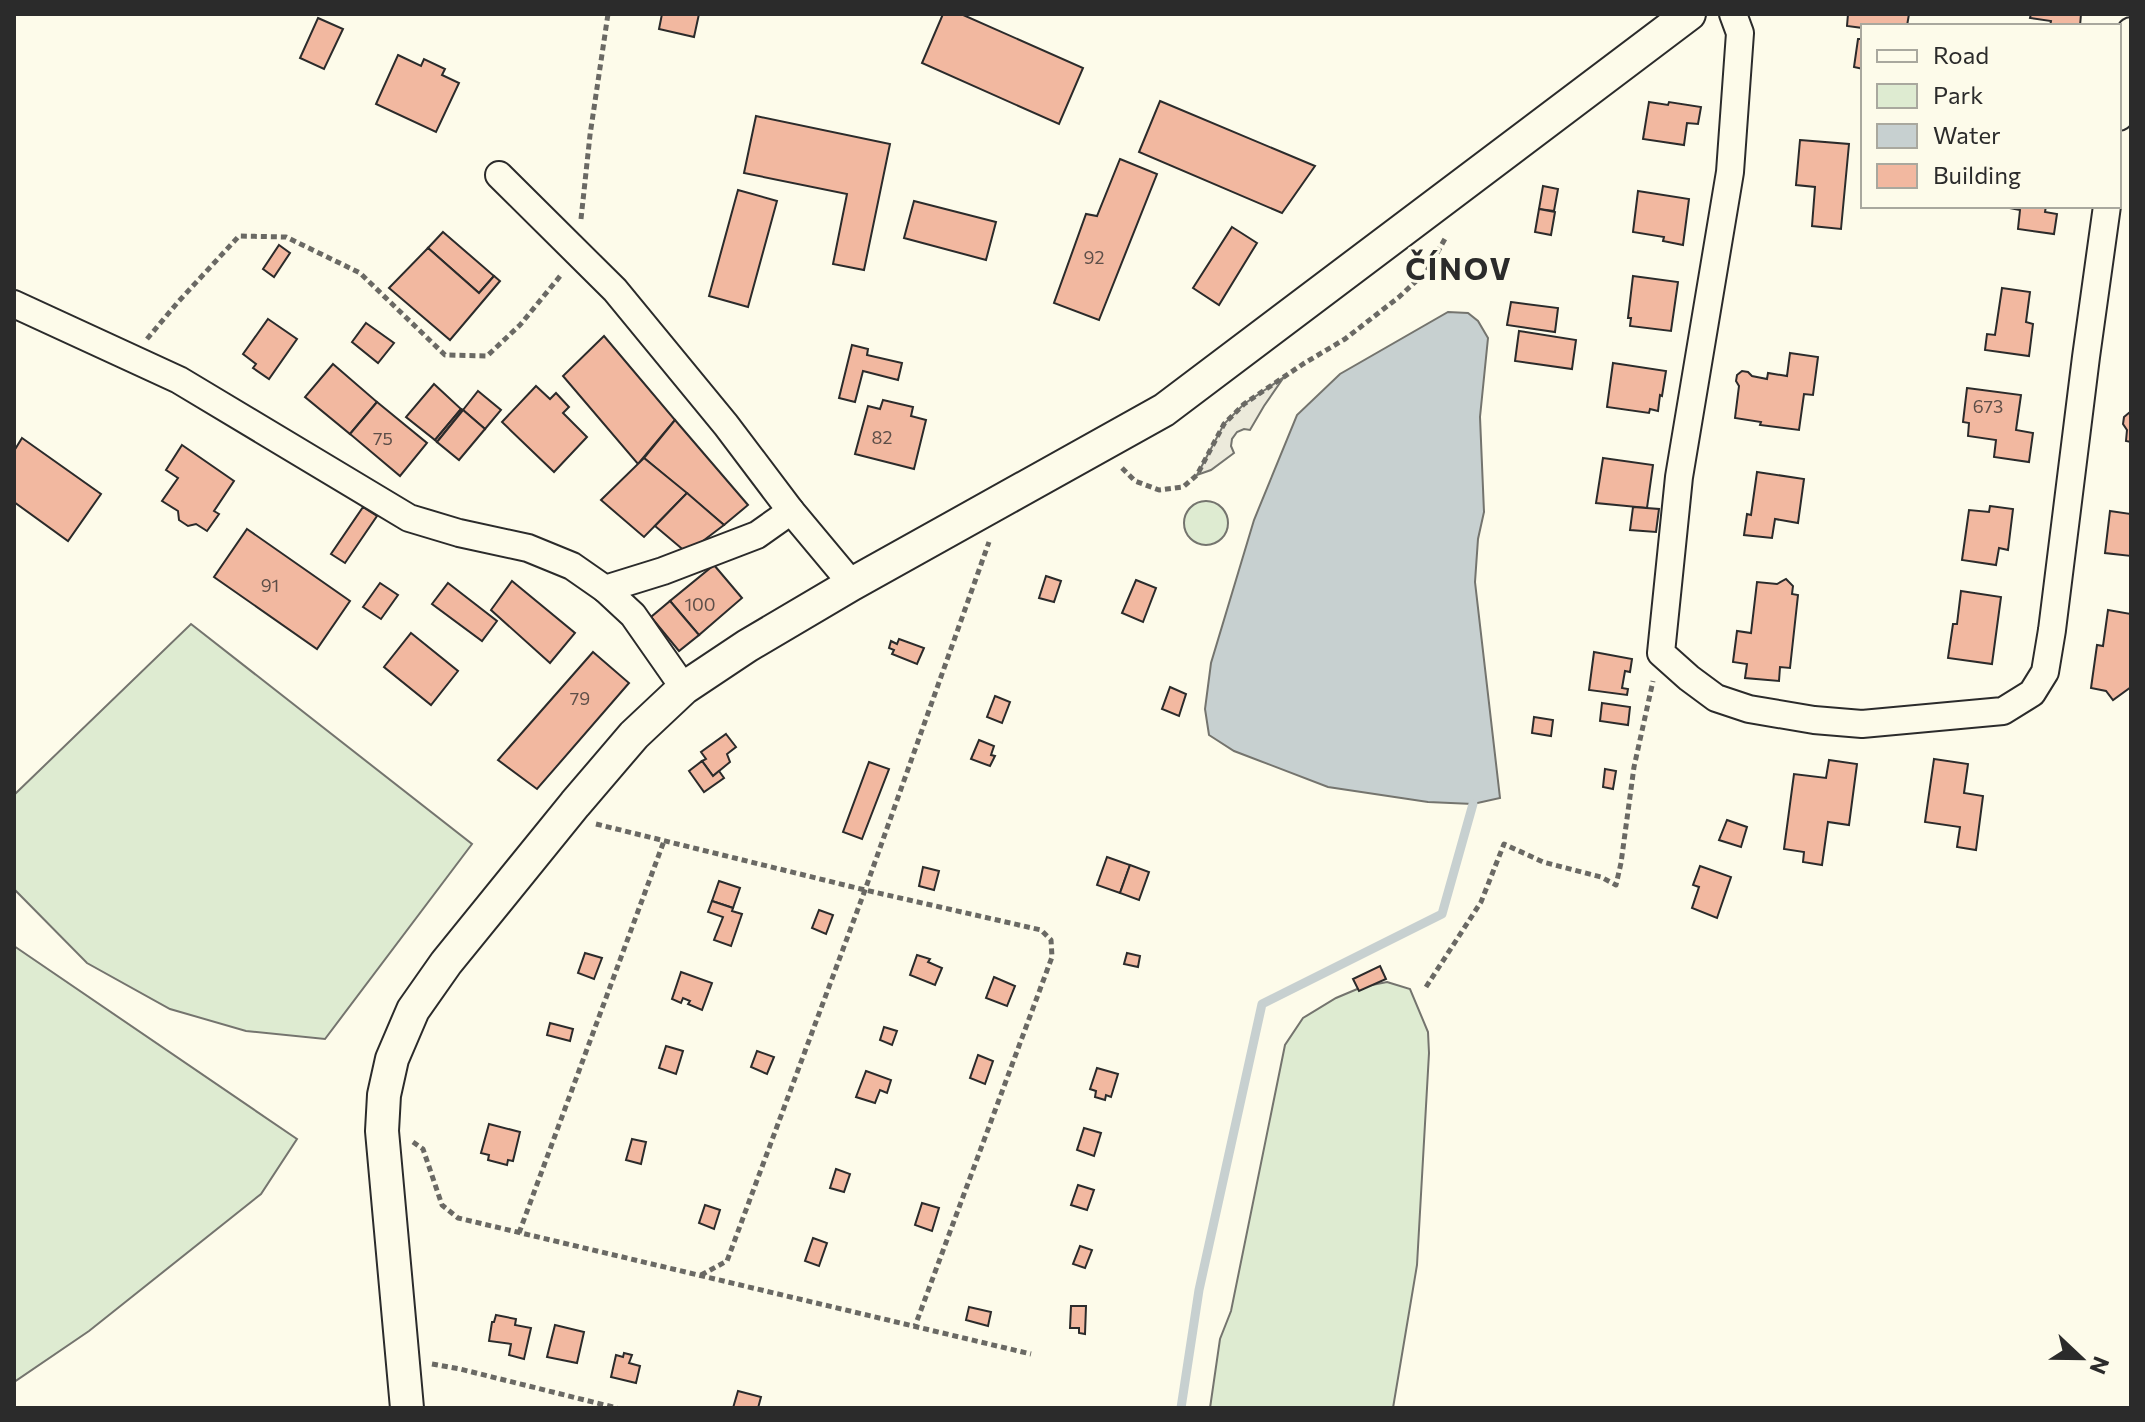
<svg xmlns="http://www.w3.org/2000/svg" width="2145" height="1422" font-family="Commissioner,sans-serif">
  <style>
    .green { fill: #deebd1; stroke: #74746e; stroke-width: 2 }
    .parking { fill: #eceadb; stroke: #74746e; stroke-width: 2 }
    .water { fill: #c7d0d0; stroke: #74746e; stroke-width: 2 }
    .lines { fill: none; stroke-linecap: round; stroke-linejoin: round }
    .stream { stroke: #c7d0d0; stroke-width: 9 }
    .building { fill: #f2b8a0; stroke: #2b2b2b; stroke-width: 2 }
    .minor-casing { stroke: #2b2b2b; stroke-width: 30 }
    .tertiary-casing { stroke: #2b2b2b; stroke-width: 36 }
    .path { stroke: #6a6964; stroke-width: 5; stroke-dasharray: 6 4; stroke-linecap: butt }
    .minor { stroke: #fdfbea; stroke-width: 26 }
    .tertiary { stroke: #fdfbea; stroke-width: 32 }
    .labels { text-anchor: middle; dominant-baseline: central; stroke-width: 6; stroke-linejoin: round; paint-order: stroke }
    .number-label { font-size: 18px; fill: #5d4e48 }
    .district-label { font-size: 30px; font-weight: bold; letter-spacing: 2px; fill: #2b2b2b; stroke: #fdfbea }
  </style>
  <rect width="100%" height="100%" fill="#fdfbea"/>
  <g class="green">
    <circle cx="1206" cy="523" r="22"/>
    <polygon points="191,624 472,844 325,1039 246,1031 170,1009 87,963 14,889 14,795"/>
    <polygon points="14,946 297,1139 261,1194 89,1331 14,1382"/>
    <polygon points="1387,982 1410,989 1428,1032 1429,1053 1417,1265 1393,1408 1210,1408 1220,1339 1231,1311 1285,1045 1303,1018 1336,998 1362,987"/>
  </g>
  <polygon class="parking" points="1284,377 1264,406 1250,430 1244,429 1237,432 1232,439 1231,446 1234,453 1211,470 1197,475 1224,424 1244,404"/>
  <polygon class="water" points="1448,312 1468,313 1478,321 1488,338 1480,417 1484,512 1478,539 1475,582 1500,798 1473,804 1428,802 1328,787 1234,751 1209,735 1205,709 1211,663 1254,520 1297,415 1340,374"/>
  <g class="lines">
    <polyline class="stream" points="1181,1408 1199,1290 1262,1004 1442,914 1473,804"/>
  </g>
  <g class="building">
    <polygon points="662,14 699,14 694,37 659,29"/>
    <polygon points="943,14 961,14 1083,68 1059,124 922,63"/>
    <polygon points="1848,14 1909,14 1907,26 1863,26 1863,28 1847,26"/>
    <polygon points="2031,14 2081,14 2080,26 2050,26 2051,21 2030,18"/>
    <polygon points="318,18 343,29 324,69 300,58"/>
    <polygon points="1858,39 1863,39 1863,69 1854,67"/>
    <polygon points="398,55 421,66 424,59 445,69 442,75 459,83 436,132 376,104"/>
    <polygon points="1160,101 1315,166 1282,213 1139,152"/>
    <polygon points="1649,102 1668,105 1669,102 1701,107 1698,124 1687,123 1684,145 1643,139"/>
    <polygon points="756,116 890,144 864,270 833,264 847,194 744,173"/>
    <polygon points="1800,140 1849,144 1841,229 1812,226 1815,187 1796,185"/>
    <polygon points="1120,159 1157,174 1099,320 1054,303 1086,214 1097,216"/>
    <polygon points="1543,186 1558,189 1554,211 1539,209"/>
    <polygon points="738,190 777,201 748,307 709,296"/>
    <polygon points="1638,191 1689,199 1683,245 1663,241 1664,237 1633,232"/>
    <polygon points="914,201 996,222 986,260 904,238"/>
    <polygon points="1999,206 2046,206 2045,212 2057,214 2054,234 2018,229 2020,210"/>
    <polygon points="1539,209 1555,212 1551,235 1535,232"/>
    <polygon points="1232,227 1257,243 1219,305 1193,288"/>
    <polygon points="443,232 494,276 479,293 428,248"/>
    <polygon points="279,245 290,253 274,277 263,269"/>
    <polygon points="428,248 479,293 494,276 500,281 450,340 389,288"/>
    <polygon points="1633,276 1678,282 1671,331 1630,326 1631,318 1628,318"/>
    <polygon points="2002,288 2030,292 2026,322 2033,324 2029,356 1985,350 1987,334 1995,335"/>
    <polygon points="1511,302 1558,308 1555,332 1507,325"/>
    <polygon points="268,319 297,339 269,379 253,368 256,364 243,354"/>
    <polygon points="366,323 394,343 378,363 352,342"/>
    <polygon points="1519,331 1576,340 1572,369 1515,361"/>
    <polygon points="604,336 675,420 638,464 563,376"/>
    <polygon points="852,345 868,349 867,355 902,363 898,380 863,371 855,402 839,398"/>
    <polygon points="1790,353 1818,357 1813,395 1804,394 1799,430 1760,425 1761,422 1735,418 1739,386 1736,381 1737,375 1742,371 1748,372 1752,376 1767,379 1768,373 1787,376"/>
    <polygon points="1613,363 1666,371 1662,396 1660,395 1658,411 1650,409 1649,413 1607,407"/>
    <polygon points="333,364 377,402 350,434 305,397"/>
    <polygon points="434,384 461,409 435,440 406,417"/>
    <polygon points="536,386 550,399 556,393 569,407 563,413 587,437 554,472 502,422"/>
    <polygon points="1967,388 2021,395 2016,430 2033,433 2029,462 1994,457 1996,440 1968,436 1969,423 1963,422"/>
    <polygon points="478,391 501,410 485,429 463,410"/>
    <polygon points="883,400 913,407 911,416 926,420 914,469 855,454 868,406 880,409"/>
    <polygon points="377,402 427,443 400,476 350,434"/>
    <polygon points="2131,405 2131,442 2126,441 2127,430 2123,424 2124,417 2130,412"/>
    <polygon points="461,409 463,410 437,442 435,440"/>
    <polygon points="463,410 485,429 459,460 437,442"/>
    <polygon points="675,420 748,505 724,525 644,458"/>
    <polygon points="22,438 101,494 68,541 14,502 14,451"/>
    <polygon points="182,445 234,481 214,511 219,514 207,531 196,524 188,526 179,520 178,511 162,501 178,478 166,470"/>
    <polygon points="644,458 687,493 644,537 601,500"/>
    <polygon points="1603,458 1653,465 1647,508 1596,503"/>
    <polygon points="1757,472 1804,479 1798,523 1775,519 1772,538 1744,535 1747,514 1751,515"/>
    <polygon points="687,493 724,525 687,553 655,526"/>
    <polygon points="1990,506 2013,509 2008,550 1999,548 1996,565 1962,560 1969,510 1989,512"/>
    <polygon points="363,507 377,516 345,563 331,554"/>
    <polygon points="1633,507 1659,509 1656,532 1630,530"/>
    <polygon points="2110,511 2131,514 2131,556 2105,553"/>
    <polygon points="247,529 350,601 317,649 214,577"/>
    <polygon points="714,565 742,598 699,635 670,601"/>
    <polygon points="1046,576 1061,581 1054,602 1039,598"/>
    <polygon points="1786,579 1793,586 1792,594 1798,595 1790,668 1780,667 1779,681 1745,678 1747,664 1733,662 1737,631 1751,633 1757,582 1777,584"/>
    <polygon points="1136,580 1156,588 1143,622 1122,613"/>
    <polygon points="512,581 575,633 550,663 491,610"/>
    <polygon points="380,583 398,595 381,619 363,607"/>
    <polygon points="448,583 497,621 482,641 432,604"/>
    <polygon points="1961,591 2001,597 1992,664 1948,658 1953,624 1957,624"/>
    <polygon points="670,601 699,635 679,651 651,617"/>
    <polygon points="2108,610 2131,614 2131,687 2113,700 2106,691 2091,688 2097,645 2103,646"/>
    <polygon points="411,633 458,671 431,705 384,667"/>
    <polygon points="899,639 924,648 917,664 892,654 894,650 889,648 891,641 897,644"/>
    <polygon points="593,652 629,683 537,789 498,760"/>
    <polygon points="1594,652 1632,659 1630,672 1625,671 1622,688 1628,689 1627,695 1589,690"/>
    <polygon points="1170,687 1186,694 1179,716 1162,709"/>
    <polygon points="995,696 1010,702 1002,723 987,717"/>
    <polygon points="1602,703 1630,707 1628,725 1600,721"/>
    <polygon points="1534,717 1553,720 1551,736 1532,733"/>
    <polygon points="726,734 736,747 727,754 730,762 713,776 702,761 706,759 701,752"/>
    <polygon points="979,740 994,746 991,755 995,756 990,766 971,759"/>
    <polygon points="1934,759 1968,764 1964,793 1983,796 1976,850 1957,847 1960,827 1925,822"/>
    <polygon points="1829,760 1857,764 1849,825 1828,822 1822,865 1803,862 1804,852 1784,849 1794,774 1826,778"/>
    <polygon points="702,761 713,776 719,771 724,778 704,792 689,771"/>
    <polygon points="869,762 889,769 862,839 843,832"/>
    <polygon points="1605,769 1616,771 1613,789 1603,787"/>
    <polygon points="1727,820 1747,827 1741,847 1719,840"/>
    <polygon points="1107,857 1130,865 1120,893 1097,885"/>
    <polygon points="1130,865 1149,872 1139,900 1120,893"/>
    <polygon points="1700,866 1731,877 1717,918 1692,908 1699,887 1693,885"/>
    <polygon points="923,867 939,871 934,890 919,886"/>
    <polygon points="719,881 740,888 733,908 712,901"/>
    <polygon points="712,901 733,908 732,911 742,914 731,946 714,940 723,917 708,912"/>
    <polygon points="819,910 833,915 826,934 812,928"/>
    <polygon points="585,953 602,958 594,979 578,973"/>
    <polygon points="1127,953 1140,956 1138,967 1124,964"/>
    <polygon points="917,955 930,959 928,962 942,968 935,985 910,975"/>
    <polygon points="1380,966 1386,979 1359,991 1353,979"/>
    <polygon points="681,972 712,983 702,1010 688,1004 690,1001 683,998 681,1003 672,999"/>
    <polygon points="994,977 1015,986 1007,1006 986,998"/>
    <polygon points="550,1023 573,1029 570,1041 547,1035"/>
    <polygon points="884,1027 897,1031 892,1045 880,1040"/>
    <polygon points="666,1046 683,1051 676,1074 659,1068"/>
    <polygon points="757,1051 774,1057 767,1074 751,1067"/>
    <polygon points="978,1055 993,1061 985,1084 970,1078"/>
    <polygon points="1097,1068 1118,1074 1111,1097 1106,1095 1105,1100 1095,1097 1096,1091 1090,1089"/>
    <polygon points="866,1071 891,1080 887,1093 880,1090 875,1103 856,1097"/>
    <polygon points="489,1124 520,1132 513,1161 508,1160 507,1165 488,1160 489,1155 481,1153"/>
    <polygon points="1084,1128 1101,1133 1094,1156 1077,1150"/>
    <polygon points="632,1139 646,1142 641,1164 626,1160"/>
    <polygon points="836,1169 850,1174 844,1192 830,1188"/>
    <polygon points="1078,1185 1094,1190 1087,1210 1071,1205"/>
    <polygon points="922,1203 939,1208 932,1231 915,1225"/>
    <polygon points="705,1205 720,1210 714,1229 699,1223"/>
    <polygon points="813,1238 827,1243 819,1266 805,1261"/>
    <polygon points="1080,1246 1092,1250 1085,1268 1073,1264"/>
    <polygon points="1071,1306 1086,1306 1085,1334 1079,1333 1079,1328 1070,1328"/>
    <polygon points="969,1307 991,1312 988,1326 966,1320"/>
    <polygon points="496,1315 516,1319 515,1325 531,1328 524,1359 509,1355 511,1344 489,1341 492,1322 494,1322"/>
    <polygon points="555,1325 584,1332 577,1363 547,1357"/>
    <polygon points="624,1353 632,1355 629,1363 640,1366 636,1383 611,1377 616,1355 623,1357"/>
    <polygon points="738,1391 761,1397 758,1408 733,1408"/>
  </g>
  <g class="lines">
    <g class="minor-casing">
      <g id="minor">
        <polyline points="1733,14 1740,33 1730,172 1679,477 1661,653 1689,678 1716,698 1749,709 1814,720 1862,724 2003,711 2032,693 2045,672 2052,630 2086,357 2107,206"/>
        <polyline points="2119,117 2131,31"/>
        <polyline points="499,175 615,290 726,425 791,511"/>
        <polyline points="14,304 179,380 409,518 459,533 528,548 572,566 605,589 663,571 757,535 791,511 852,584"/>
        <polyline points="605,589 633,615 684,688"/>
      </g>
    </g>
    <g class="tertiary-casing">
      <polyline id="tertiary" points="407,1408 382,1131 384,1095 392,1059 413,1010 446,963 575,804 634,735 684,688 747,646 852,584 1164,410 1689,14"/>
    </g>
    <g class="path">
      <polyline points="581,219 590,135 608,14"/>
      <polyline points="147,339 178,302 239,236 286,237 360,273 445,355 487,356 520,325 561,275"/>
      <polyline points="1122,468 1135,481 1159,490 1183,487 1197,475 1224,424 1244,404 1303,364 1345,339 1399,297 1427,271 1446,237"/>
      <polyline points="596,824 865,890 1041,930 1051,940 1052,957 915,1326"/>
      <polyline points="1426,987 1481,902 1504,844 1543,862 1601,877 1616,885 1621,863 1634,767 1653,681"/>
      <polyline points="413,1142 423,1149 442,1205 458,1218 1031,1354"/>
      <polyline points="519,1233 664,841"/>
      <polyline points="701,1275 727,1261 865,890 989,542"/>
      <polyline points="432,1364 460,1369 617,1408"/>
    </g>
    <use href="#minor" class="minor"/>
    <use href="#tertiary" class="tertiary"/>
  </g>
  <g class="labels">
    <g class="number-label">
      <text x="1094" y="257">92</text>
      <text x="1988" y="406">673</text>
      <text x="882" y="437">82</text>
      <text x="383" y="438">75</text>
      <text x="270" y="585">91</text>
      <text x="700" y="604">100</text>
      <text x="580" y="698">79</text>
    </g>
    <g class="district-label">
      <text x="1459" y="267">ČÍNOV</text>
    </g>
  </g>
  <rect width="2145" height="1422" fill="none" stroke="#2b2b2b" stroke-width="32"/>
  <rect x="1861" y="24" width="260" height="184" fill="#fdfbea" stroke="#a9a89e" stroke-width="2"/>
  <rect x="1877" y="50" width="40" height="12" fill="#fdfbea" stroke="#a9a89e" stroke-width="2"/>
  <text x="1933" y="64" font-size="24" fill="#2b2b2b">Road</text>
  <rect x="1877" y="84" width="40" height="24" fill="#deebd1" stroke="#a9a89e" stroke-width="2"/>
  <text x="1933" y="104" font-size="24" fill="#2b2b2b">Park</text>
  <rect x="1877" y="124" width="40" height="24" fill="#c7d0d0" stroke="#a9a89e" stroke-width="2"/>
  <text x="1933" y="144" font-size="24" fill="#2b2b2b">Water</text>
  <rect x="1877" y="164" width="40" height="24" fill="#f2b8a0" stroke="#a9a89e" stroke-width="2"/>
  <text x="1933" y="184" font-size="24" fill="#2b2b2b">Building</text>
  <g transform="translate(2081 1358) rotate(112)" stroke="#fdfbea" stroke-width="6" paint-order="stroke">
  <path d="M0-6L14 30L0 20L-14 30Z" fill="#2b2b2b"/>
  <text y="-12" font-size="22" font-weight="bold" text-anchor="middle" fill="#2b2b2b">N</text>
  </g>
</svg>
